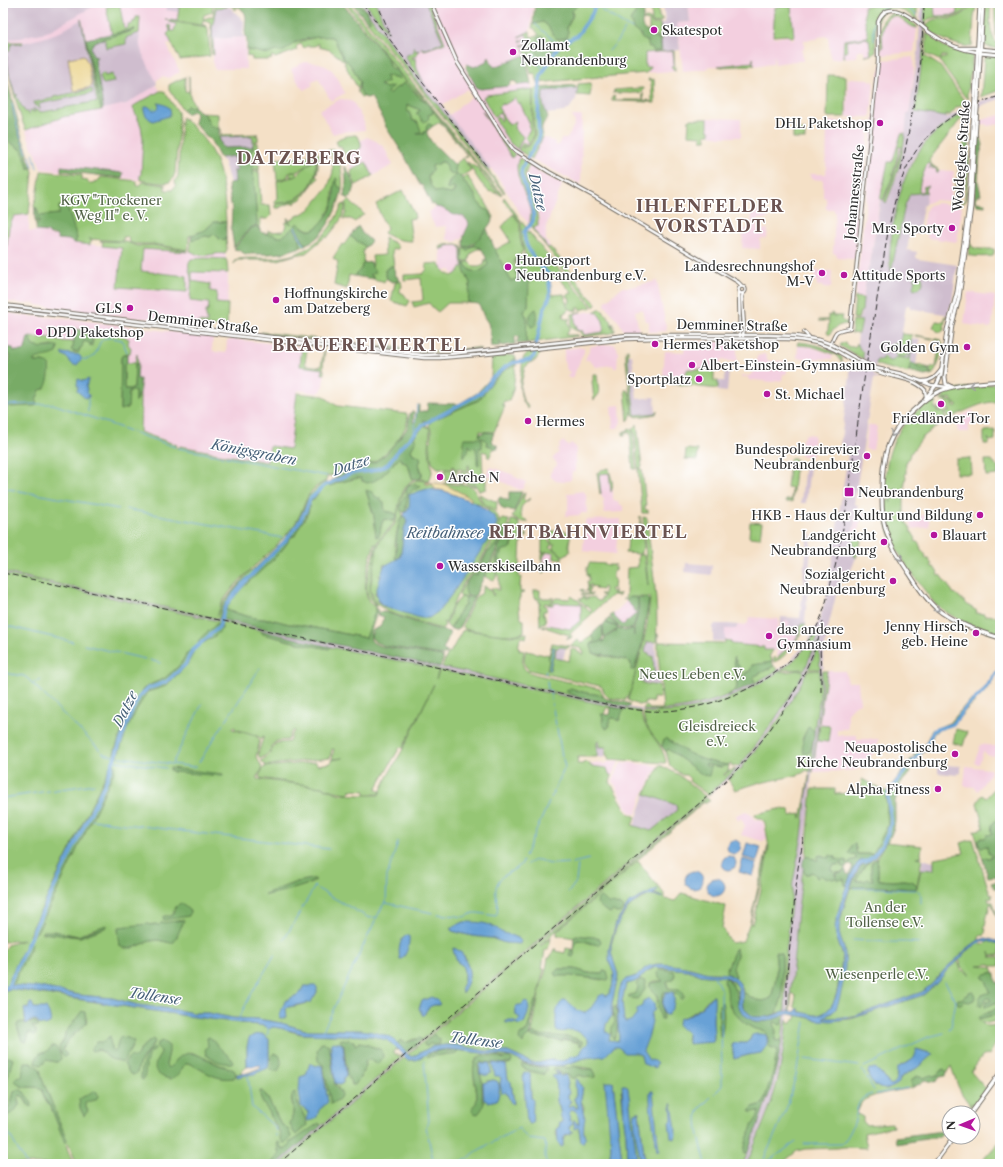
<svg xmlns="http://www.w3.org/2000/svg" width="1003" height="1167" font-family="'Libre Caslon Text',serif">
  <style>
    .built { fill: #f3cfdf; fill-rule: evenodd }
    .industrial { fill: #cfbdce }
    .green { fill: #96c675; stroke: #607850; fill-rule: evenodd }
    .forest { fill: #78ab66; stroke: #526b48; fill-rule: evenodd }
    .sand { fill: #eeda9e; stroke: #8c8264 }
    .water { fill: #67a1d6; stroke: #496680 }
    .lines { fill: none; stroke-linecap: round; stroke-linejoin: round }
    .stream { stroke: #67a1d6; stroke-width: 1 }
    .river { stroke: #67a1d6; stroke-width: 3.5 }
    .secondary-casing { stroke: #716a61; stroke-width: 4.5 }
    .primary-casing { stroke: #716a61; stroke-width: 5 }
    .secondary { stroke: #fff; stroke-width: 2.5 }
    .primary { stroke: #fff; stroke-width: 3 }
    .rail { stroke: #2b2b2b; stroke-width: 1; stroke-dasharray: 6 3; stroke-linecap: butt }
    .secondary-bridge-casing { stroke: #716a61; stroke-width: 4.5; stroke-linecap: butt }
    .primary-bridge-casing { stroke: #716a61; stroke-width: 5; stroke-linecap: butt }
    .secondary-bridge { stroke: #fff; stroke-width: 2.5 }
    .primary-bridge { stroke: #fff; stroke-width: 3 }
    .oneway { stroke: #a0a0a0 }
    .poi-dot { fill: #b5179e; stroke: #fff; stroke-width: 1.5 }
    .labels { text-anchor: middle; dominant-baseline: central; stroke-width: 3; stroke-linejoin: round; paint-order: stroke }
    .poi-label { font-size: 13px; fill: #2b2b2b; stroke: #fff; text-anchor: start }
    .street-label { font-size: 13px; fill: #2b2b2b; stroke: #fff }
    .park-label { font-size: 13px; fill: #506145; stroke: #fff }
    .water-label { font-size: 14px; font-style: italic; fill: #466078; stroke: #fff }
    .district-label { font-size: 17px; font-weight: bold; letter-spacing: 1px; fill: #6b5451; stroke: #fff }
  </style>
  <rect width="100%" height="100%" fill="#fff"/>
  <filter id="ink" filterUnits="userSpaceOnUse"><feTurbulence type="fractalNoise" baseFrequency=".025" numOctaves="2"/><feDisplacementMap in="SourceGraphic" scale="8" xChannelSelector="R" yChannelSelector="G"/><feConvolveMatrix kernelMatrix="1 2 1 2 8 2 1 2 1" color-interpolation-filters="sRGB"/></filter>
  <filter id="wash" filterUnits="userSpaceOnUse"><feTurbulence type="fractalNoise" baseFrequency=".012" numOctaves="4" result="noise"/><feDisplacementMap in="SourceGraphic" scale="16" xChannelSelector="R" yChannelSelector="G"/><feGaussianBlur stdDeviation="0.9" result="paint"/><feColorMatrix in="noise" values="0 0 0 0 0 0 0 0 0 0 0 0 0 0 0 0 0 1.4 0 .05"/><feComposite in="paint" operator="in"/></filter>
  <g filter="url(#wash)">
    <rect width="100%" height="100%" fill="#f4e0c6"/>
    <g class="built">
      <polygon points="3,3 180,3 177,21 165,19 165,20 178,22 173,42 167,45 180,72 168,78 163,76 157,80 156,85 160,91 135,105 133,108 141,126 143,139 141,174 140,175 140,180 122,178 123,173 61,167 61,171 58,171 41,169 35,151 32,148 25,128 9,74 7,60 3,25"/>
      <polygon points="365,3 534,3 530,31 529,32 531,49 529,54 495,67 493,66 490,57 487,61 474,67 463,64 469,77 473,80 479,89 531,84 533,92 532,122 534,136 529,144 523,146 521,148 522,153 519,158 517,166 519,177 530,210 530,225 521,215 499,179 449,115 459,108 459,106 462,104 472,97 468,89 442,105 423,80 418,68 416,58 412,58 410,56 377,6 388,33"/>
      <path d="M 688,3 L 881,3 L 881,5 L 864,6 L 864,16 L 868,37 L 871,38 L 871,55 L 865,56 L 864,50 L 858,50 L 857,57 L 832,59 L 830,56 L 828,36 L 819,37 L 817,39 L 804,40 L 804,49 L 802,50 L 803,61 L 795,61 L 775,64 L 774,55 L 773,64 L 738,67 L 710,66 L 706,69 L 683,71 L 677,23 L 690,22 ZM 791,6 L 794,36 L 796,37 L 795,38 L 791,39 L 788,36 L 773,38 L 776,7 Z"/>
      <polygon points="934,3 956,3 957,15 935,16"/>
      <polygon points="892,17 898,18 913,28 917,28 914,52 884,55 881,53 881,48 883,48 882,32 884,24 886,20"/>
      <polygon points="245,37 246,69 215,69 213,66 213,39"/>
      <polygon points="674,51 675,71 644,73 643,53"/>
      <polygon points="913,57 914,75 909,114 907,114 904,148 894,184 885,202 884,201 880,200 879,203 870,265 868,267 863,298 855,297 868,185 868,173 871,152 870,152 878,77 882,63 884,60"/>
      <polygon points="305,62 320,63 331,69 335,74 345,93 331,101 318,78 311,82 313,85 304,90 300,86 291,69 298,65"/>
      <polygon points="851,78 869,79 869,80 874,81 871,115 869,117 847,117 848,81 848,79"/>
      <polygon points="340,99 343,99 353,102 364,122 365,130 340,132 333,134 319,110"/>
      <polygon points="1000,115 1000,124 987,126 986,124 981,125 981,120"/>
      <polygon points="572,116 582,116 581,185 532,159 543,137 555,142 554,144 558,146 561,139 567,139 575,123"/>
      <polygon points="707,118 741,119 741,137 720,137 710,135"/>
      <polygon points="827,121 870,122 855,259 836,258 836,254 833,253 835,212 834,212 834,209 826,209 826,198 823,197 823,180 811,179 810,174 826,174"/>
      <polygon points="367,137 376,141 384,147 393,165 373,176 366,162 352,170 347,156 361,148 360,141"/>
      <polygon points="929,160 935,169 939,170 954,171 950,201 948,201 934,200 925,204 927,192 916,193 927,163"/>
      <polygon points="531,164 539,172 559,182 562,185 546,227 546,240 550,247 549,248 533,228 538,226 538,221 539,220 537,208 526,176"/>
      <polygon points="938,203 962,207 957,242 927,238 928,232 926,230 922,229 925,211 929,205"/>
      <polygon points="436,207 442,208 454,215 456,214 465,217 468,221 469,224 465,232 463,237 457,241 452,242 452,240 447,240 446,226 435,227 428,212"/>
      <polygon points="752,210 768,211 768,218 767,219 758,219 757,222 757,230 768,229 767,238 760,239 760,249 742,248 743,229 751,229"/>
      <polygon points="29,214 29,231 48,232 51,236 56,235 60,240 69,240 72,242 122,248 190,251 197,254 202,255 219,253 225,254 227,262 228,279 227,327 175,323 154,319 130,318 37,305 33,303 25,304 3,301 3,252 6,252 9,228 14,215"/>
      <polygon points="457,245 461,247 461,260 463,266 456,274 452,273 451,270 442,270 440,247 444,246"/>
      <polygon points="815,271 832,271 831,288 822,287 822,286 817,286 817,281 815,281"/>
      <polygon points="657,281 667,331 649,332 649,321 645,321 642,309 635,311 639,331 624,331 619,322 605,305 605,302 622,287 630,287"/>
      <polygon points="968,292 995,296 992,326 989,328 964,324"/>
      <polygon points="594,311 596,311 612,331 612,332 582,337 581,332 574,330 573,314"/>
      <polygon points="3,312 32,317 35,316 80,320 213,337 212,350 216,352 226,353 227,340 234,339 302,347 300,366 323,369 324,370 325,373 322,390 320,392 317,393 298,390 290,449 268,462 180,446 140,432 141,409 140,408 140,379 137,379 138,364 127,363 127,354 130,353 130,348 122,335 75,329 74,342 58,341 46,338 28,337 25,349 23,351 14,351 13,348 3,347"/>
      <polygon points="685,341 730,342 731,345 737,344 737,362 721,360 720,370 714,370 714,381 717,381 682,386 682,385 672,384 672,377 663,376 665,351 684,352"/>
      <polygon points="614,344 617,347 618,353 617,368 614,368 613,365 596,367 589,360 585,360 591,346"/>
      <polygon points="798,346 811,347 833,355 832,359 797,358"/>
      <polygon points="581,347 584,347 584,352 572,379 567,377 570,372 567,370 564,362 564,353 565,349"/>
      <polygon points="764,354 766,355 768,361 787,361 787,374 783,374 782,380 773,382 753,380 751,381 748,379 748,377 741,377 741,375 749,376 756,370 757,356"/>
      <polygon points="620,405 621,422 618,428 613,428 611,406"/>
      <polygon points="973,410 975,422 974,424 969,424 969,432 958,432 956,419"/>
      <polygon points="870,425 874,425 876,426 877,428 873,450 865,449 868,427"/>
      <polygon points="806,434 814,435 812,456 800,456 802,439"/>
      <polygon points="563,441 568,446 571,443 576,447 575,472 572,472 571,480 563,482 556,481 551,477 550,473 557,465 556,462 552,459 559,452 557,450 560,447 559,445"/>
      <polygon points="491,467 514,475 513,476 526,482 523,489 520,489 520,490 490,476 486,476 489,468"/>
      <polygon points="609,468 613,483 613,499 624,507 624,512 604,513 603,501 604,501 604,499 603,499 600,493 598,481 599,472"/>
      <polygon points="583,491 586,494 587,513 581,513 581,515 566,516 567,510 568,510 568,496 567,496 567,494 570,493"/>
      <polygon points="859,510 862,510 862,512 865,512 865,516 862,517 861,522 862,522 860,523 858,532 856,532 856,537 852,536 857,511"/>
      <polygon points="929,515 929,527 912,529 907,516"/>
      <polygon points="621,519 621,533 617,537 616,554 583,551 584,535 585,534 585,520"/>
      <polygon points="549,552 553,552 554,554 554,562 550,562 550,564 545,564 545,562 543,562 543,557 546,554"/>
      <polygon points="627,601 637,613 623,625 612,615"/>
      <polygon points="553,603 581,604 581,620 570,629 547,625 548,606 549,605 553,605"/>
      <polygon points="749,617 779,619 777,649 776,651 764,650 764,647 731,644 730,641 725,640 725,629 736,629 738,625 744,625 748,623"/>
      <polygon points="785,620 789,620 796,632 800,632 792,646 786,651 785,650 779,657 776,654 779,648 779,634 780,631 784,631"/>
      <polygon points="827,671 845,671 848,682 858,682 860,703 853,706 848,714 848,726 847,729 837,729 837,735 857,735 857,739 879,739 877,742 878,748 875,752 861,766 856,770 844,771 844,769 842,769 842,771 813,772 819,723"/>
      <polygon points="981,744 1000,747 1000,754 995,753 994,756 986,755 986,753 983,752 979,764 974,763"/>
      <polygon points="612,761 619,762 612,776 609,774 607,768 590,766 590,763 606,764 606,763"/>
      <polygon points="623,762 658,766 642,797 637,813 635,814 631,813 628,809 613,781 620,765"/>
      <polygon points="966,766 989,769 991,770 990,774 978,791 974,787 964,786"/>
      <polygon points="746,811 751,814 754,819 763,822 767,840 762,841 741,835 745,826 741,818 738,821 736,815"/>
    </g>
    <g class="industrial">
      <polygon points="3,3 98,3 98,4 50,30 43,33 30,35 21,38 7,39 4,36"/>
      <polygon points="167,3 180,3 179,12 166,10"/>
      <polygon points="361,3 365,3 387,31 377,5 377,3 426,3 443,42 426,49 421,48 405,57 412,68 422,81 416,65 415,58 416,57 418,68 425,83 491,169 488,171 436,103 420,85"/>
      <polygon points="663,3 688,3 690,22 677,23 680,50 662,52 660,24 665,23"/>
      <polygon points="921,3 925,3 923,53 915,112 946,116 947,118 968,106 980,101 1000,95 1000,99 971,109 952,119 939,129 926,141 913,159 906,174 896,212 891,246 889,264 891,271 905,205 910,194 927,192 925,204 923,206 918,234 910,233 907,250 917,252 916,257 918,259 957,265 952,303 947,315 944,314 914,309 911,308 910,305 908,305 906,306 902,332 903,334 912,335 911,339 920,340 916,364 876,362 874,375 879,378 879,379 874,378 854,504 858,505 852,536 854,536 853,544 854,556 856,558 847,580 840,579 828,628 823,659 824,668 822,669 822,692 811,783 810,802 784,1051 772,1099 747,1164 743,1164 767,1102 775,1077 782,1040 785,1008 786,954 793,882 802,836 816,717 820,697 820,671 819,643 813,659 794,696 764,739 740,769 408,1053 340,1113 280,1164 277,1164 706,797 739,766 753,750 772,724 793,691 811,654 817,633 817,630 806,647 786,667 764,681 737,695 712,704 688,710 664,712 647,712 624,709 331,647 3,574 3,572 633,708 651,710 664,710 688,707 702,704 736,692 770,675 790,661 808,641 819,621 827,594 848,454 839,453 850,376 850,368 859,370 860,367 861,368 864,359 862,350 860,349 857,343 858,334 860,334 862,322 858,319 860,317 868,267 870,265 880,200 884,201 887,203 897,176 904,148 907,114 909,114 918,53"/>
      <polygon points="230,7 244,21 243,34 245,37 213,39 212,29 216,8"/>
      <polygon points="82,19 86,39 139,27 140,46 142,53 156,81 157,84 152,88 126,104 103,109 59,116 25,128 9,74 5,47 8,44 26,42 43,38 60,32"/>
      <polygon points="578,88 576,99 569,109 564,112 546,114 542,96 544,91"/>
      <polygon points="251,136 253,137 253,145 251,147 224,148 222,146 219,137"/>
      <polygon points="232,156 234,157 237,162 238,170 235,172 235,182 230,183 223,160 222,161 220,158 228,157"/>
      <polygon points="628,355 632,355 637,399 655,397 656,413 635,415"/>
      <polygon points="725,371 729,371 727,392 718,391 718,381 724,381"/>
      <polygon points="805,461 812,461 810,466 806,503 801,503"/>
      <polygon points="808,532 812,534 805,621 806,621 806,624 801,624 800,632 788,631 789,621 785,620 784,631 780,631 781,617 800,618 804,578 803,579 804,564 805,564"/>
      <polygon points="686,563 712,565 711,575 685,572"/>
      <polygon points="715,624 729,624 738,625 736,629 725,629 725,640 724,641 713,641 713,627"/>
      <polygon points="647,642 655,643 658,673 654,673 653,656 649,655 645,652"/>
      <polygon points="559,647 566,647 563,660 554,658 556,648 558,648"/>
      <polygon points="645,673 653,673 653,675 658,675 659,685 653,685 651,684 642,683 642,674"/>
      <polygon points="599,740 599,747 605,747 605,758 597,757 597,741"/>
      <polygon points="940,765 961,766 961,773 957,773 957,775 938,773 938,768"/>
      <polygon points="645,794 676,805 677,810 651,832 634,826"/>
      <polygon points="923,859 934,861 934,870 921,869"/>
    </g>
    <g class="green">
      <polygon points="180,3 213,3 212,12 204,15 203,19 213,16 215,3 231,3 234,7 237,5 239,7 236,8 236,10 228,3 227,7 216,8 212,29 214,55 212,54 211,36 212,34 210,22 203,20 202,25 205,25 206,26 165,19 177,21"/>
      <polygon points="345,3 349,3 502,194 500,195 499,193 418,91 404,79"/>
      <polygon points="355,3 361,3 420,85 436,103 498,183 505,192 504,193 438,110 438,109 437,109 368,23 370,21 369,17 361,6"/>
      <polygon points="365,3 377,3 377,6 388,33"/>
      <polygon points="426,3 429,3 445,43 425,50 421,48 426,49 443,42"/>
      <path d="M 577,3 L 606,3 L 611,7 L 620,6 L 623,3 L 642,3 L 636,11 L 631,20 L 633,25 L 641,34 L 641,36 L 657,50 L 660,52 C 662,47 660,40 658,35 L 657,36 L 659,39 L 653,37 L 649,33 L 649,21 L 644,20 L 643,21 L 644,19 L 646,18 L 650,19 L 652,24 L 660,24 L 662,52 L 674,51 L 675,71 L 671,66 L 674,65 L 673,51 L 645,53 L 645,67 L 652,67 L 646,73 L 601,77 L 599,76 L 599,77 L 538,83 L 535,74 L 533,73 L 531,74 L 527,58 C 534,48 532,49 531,37 L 539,35 L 534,28 L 532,28 L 533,23 L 533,24 L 543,22 C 550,26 551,34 557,39 C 565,40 570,37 567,28 L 573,15 L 572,11 L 577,6 ZM 543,38 L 546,41 L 551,41 C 550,48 551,55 545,58 L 541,55 Z"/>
      <polygon points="651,3 658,3 659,17 663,19 661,19 661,22 652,23"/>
      <path d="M 881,3 L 914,3 L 917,8 L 917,20 C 912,17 907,12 901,10 C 897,8 892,8 888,9 C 872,15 876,39 876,52 L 871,55 L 865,56 L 871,55 L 869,39 L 867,39 L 867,38 L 846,41 L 847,52 L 844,52 L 845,58 L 843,58 L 844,40 L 868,37 L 864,16 L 864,6 L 881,6 Z"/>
      <path d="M 925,3 L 934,3 L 935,16 L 957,15 L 956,3 L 972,3 C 958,26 934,12 927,21 C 924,25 925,32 925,37 C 924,43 923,50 925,56 L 940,66 L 963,99 L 967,102 L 962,106 L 957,107 L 949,116 L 948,114 L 946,115 L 947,117 L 946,117 L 915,112 L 923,53 Z"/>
      <path d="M 974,3 L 977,3 L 974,16 L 972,47 C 954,46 939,38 926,28 C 929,15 944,21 954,18 C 962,16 969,10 974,3 Z"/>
      <path d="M 986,3 L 991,3 C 990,14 988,40 1000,45 L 1000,49 L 988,47 L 984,44 Z"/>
      <polygon points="994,3 1000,3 1000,35 996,36"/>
      <polygon points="118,5 120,6 124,29 128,28 128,24 132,25 133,21 135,22 136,17 140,17 139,33 127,37 126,39 126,44 106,48 105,40 101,39 130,32 135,29 112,34 106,7"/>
      <polygon points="791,6 794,36 791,37 787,35 773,36 775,7"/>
      <path d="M 894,13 C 903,13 910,21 917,26 L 917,28 C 909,27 905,20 898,17 C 880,10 882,39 883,48 L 881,48 C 880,35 877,16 894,13 Z"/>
      <path d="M 81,19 L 101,110 L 63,117 L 26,130 C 21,123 2,53 4,46 C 5,45 6,45 6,44 L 4,44 L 9,42 L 23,42 L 22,44 L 19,43 L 11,44 L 12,45 L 10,46 L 10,50 L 6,52 L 9,74 L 15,94 L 18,95 L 16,96 L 25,112 L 27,112 L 28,115 L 30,114 L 29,111 L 32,110 L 33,112 L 35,112 L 33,108 L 37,111 L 43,112 L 93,102 L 96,103 L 97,102 Z"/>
      <polygon points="169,21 207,27 208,29 210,56 180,60 167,34 170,31 168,25 171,26 170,31 174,31 176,24 169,22"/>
      <path d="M 530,31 C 530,42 535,48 527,56 L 523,49 L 526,49 L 527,47 L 527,44 L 523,46 L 523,47 L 521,44 L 522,45 L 530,43 L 528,39 L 521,41 L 521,42 L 520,40 L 521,41 L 528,38 L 526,34 L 519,37 L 519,38 L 518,37 Z"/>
      <polygon points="927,33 946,48 973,55 967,95 968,99 965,97 943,66 940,61 943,58 946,58 946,56 942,56 941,59 939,60 926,54"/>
      <path d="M 325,36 L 332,37 L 335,41 L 344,59 C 351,63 356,74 360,82 L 359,85 L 364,97 L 361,97 L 358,93 L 357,89 L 359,89 L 359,87 L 357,87 L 344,63 L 345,62 L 344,60 L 343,60 L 330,50 L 319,47 L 319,44 L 317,44 L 316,46 L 307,46 L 304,48 L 301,44 L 298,45 L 296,47 L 297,50 L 275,58 L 273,56 L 271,57 L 272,59 L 268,60 L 252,60 L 252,57 L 247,56 L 247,50 L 259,52 L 272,52 L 277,50 L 282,51 L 286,50 L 294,43 L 317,37 Z"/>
      <polygon points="414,46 416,51 420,50 417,52 417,56 412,57 412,59 415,58 417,69 423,82 412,68 405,56 414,52 413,47"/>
      <polygon points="987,54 1000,57 1000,90 981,97 984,59"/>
      <path d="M 387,58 L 404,80 L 414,88 L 425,101 L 419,98 L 416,92 L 403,83 L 401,86 C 395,88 395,89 391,93 L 388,94 L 387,92 L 393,86 L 386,88 L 380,84 L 387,82 L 386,77 L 386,75 C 391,77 394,79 399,78 L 399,75 L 395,70 L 391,69 L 389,65 Z"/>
      <polygon points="753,58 754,59 753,59 753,65 755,65 722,67 718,66 753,62"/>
      <polygon points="104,73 105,76 112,74 114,82 104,84 102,83 100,76 101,74"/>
      <polygon points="828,75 846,76 846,117 827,117"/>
      <polygon points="188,76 189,76 190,96 195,107 187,106 183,110 169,89 169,85 178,80 186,77 185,78 185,91 189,92 189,77"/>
      <polygon points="649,78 652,80 654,79 655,103 652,103 652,102 612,101 612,97 615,96 614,97 615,100 643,100 643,97 641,96 644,93 643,94 644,101 649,100 649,102 652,101 651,81 648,81"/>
      <polygon points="591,83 590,96 577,95 578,84"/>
      <polygon points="540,88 538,117 540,134 542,132 542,136 543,137 532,159 518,150 523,142 527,145 529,142 525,138 530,129 528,125 530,124 520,103 518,104 515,98 504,105 503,103 498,107 501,112 494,117 483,97 487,95 533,89 532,122 534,136 529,144 523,146 522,148 524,147 529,146 533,140 535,134 533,122 533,92 534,89"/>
      <polygon points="641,88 644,88 644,89 640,93 640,94 639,94 639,93 631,93 630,94 630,93 630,94 629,93 615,93 615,92 614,92 613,94 614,90"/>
      <polygon points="92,89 93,93 39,104 40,109 34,105 38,104 34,105 33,102 35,102 54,98 53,97"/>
      <path d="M 160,91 L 164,91 L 178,112 L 179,124 L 175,173 C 174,176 173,180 170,182 C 164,185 147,181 140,180 L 140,175 L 141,174 L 143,139 L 141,126 L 133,108 L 135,105 Z"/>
      <polygon points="12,99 20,129 19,129 28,153 28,157 26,155 17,129 17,124 13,114"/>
      <polygon points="407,104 420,110 420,111 417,113 417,114 427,120 428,115 433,113 433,111 467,155 465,158 464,157 467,155 440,122 433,126 428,125 427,130 424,132 424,134 418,135 418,122 412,120 410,114 407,110"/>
      <path d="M 971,109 L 971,111 L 966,114 L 960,120 L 929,160 L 932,165 L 939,170 L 937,173 L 936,172 L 937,170 L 934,168 L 932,169 L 933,167 L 932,166 L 929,169 L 931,165 L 929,163 L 927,164 L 920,183 L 919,190 L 921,192 L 923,191 L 924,186 L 928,186 L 926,187 L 925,191 L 927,192 L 910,194 L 905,205 L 891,272 C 888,257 891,241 893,226 C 902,171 919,134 971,109 Z"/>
      <polygon points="482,111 483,111 505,144 515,154 512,158"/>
      <polygon points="203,113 218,114 218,127 219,127 219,129 210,126 206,116"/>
      <path d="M 500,113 L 501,113 L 509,125 L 516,121 L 514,128 C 516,132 521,133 523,137 L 517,149 L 509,142 L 495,119 L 498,117 L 501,121 L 502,120 L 502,118 Z"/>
      <path d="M 182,117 C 220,150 223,174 226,222 L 214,222 L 205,230 L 189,236 L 188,250 L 153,244 L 135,244 L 129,242 L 128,237 L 123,237 L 123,241 L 89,239 L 92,240 L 90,243 L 90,245 L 75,243 L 76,238 L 75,234 L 59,214 L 39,216 L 37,208 L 35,208 L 36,222 L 37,219 L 39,218 L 39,223 L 36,227 L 34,204 L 37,197 L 41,171 L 82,175 L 82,180 L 88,181 L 89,184 L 98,181 L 101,177 L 137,181 L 137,186 L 139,186 L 143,182 L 165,185 L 165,190 L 172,190 L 176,185 L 175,181 L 178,176 L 181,121 Z"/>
      <polygon points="690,119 708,119 708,129 710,130 710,134 707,134 705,136 706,137 706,140 701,140 701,137 702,136 688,135 689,120"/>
      <polygon points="221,129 222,135 258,134 255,135 256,136 258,136 258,141 255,141 255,143 258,143 258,155 253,156 253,163 259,163 259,171 257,171 257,169 255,169 255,172 259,172 261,205 270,205 271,216 268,219 260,219 260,231 259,230 258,226 256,225 257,223 253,169 251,151 253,149 253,137 251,136 221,137"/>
      <rect x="793" y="130" width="12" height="9"/>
      <polygon points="966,132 970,133 967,138 966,154 961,164 969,164 966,201 963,203 955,202 954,196 957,177 956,200 961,202 965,200 966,165 960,165 958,173"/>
      <path d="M 905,133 C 903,158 895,181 886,203 L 884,201 L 892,181 L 902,147 L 898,147 L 899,150 L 892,178 L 883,200 L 880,199 L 888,162 L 892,162 L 893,160 L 901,134 Z"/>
      <path d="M 355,135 L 358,136 L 361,143 L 361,148 L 346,157 L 341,146 L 338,146 L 336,141 C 341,136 348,136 355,135 Z"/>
      <polygon points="3,138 22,150 26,160 28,168 32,168 33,172 29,214 14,216 9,228 6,252 3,252"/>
      <path d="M 328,150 L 333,150 L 335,151 L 335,156 L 338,161 L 336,162 L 337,165 L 340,164 C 342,172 343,181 342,190 L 337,184 L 338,179 L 333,192 L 333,204 L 324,220 L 317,227 L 312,230 L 309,230 L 301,226 L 297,230 L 305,243 L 307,244 L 301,247 L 300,240 L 278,237 L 270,234 L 265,234 L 263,233 L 268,233 L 268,230 L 271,232 L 283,231 L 285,229 L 286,222 L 293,224 L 288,222 L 287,218 L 289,218 L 288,221 L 290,221 L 290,220 L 293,219 L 293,218 L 309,210 L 328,187 L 333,172 L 332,156 Z"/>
      <polygon points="315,153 316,158 299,171 296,171 297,176 290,177 290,172 295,171 291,171 288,174 288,177 277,180 275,159 303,157"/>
      <path d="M 316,153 L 319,153 L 320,159 L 318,159 L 318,168 L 316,176 L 318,177 L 317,180 L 316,180 L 303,197 L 303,198 L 295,202 L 296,203 L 295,204 L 294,202 L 280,207 L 280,208 L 275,208 L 275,205 L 276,204 C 280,203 285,204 289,202 C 310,196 321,174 316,153 Z"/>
      <polygon points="463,158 471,170 461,177 452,179 449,181 447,188 452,187 455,188 452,194 447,194 443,192 435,192 431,187 428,177 431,171 432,166 440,162 444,162 447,166 447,170 455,171 456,166 455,164"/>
      <path d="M 519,158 L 530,164 C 528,167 525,173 525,176 C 531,192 538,209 538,226 L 533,228 L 548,248 L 550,247 L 572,273 L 586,293 L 596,303 L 596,305 L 594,307 L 560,266 L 560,264 L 528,224 L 530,224 C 530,219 531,214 530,209 C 526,193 512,173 519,158 Z"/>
      <path d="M 316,159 C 318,178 308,194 290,201 C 285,203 280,203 275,203 L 274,202 L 278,198 L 277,181 L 297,176 L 306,166 Z"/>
      <polygon points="366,162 373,176 356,185 351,174 352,170"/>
      <polygon points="467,162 477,168 498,194 488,191 480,182"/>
      <polygon points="468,175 469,179 473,184 475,189 485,201 494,217 493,219 489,211 483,208 477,201 474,193 464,182 463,178"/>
      <path d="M 403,190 L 414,213 L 415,218 L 409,219 L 412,241 C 402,241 392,239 384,233 L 387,228 L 383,221 L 376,204 Z"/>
      <path d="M 504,197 L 527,229 L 525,230 L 529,234 L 529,232 L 556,266 L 592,307 L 580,310 L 580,308 L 577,308 L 577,311 C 572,310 569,310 568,305 L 570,301 L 569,297 L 566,296 L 566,295 L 572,293 L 559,278 L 550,278 L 552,295 L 564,294 L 567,306 L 569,310 L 564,313 L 563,316 L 565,319 L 568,319 L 570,318 L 568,322 L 570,329 L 566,335 L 578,335 L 579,336 L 527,343 L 526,340 L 527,316 L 524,313 L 526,308 L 528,306 C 528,287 528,276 520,258 L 517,258 L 523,255 L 524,255 L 525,259 L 526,259 L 521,238 L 521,223 L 503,200 Z"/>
      <path d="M 349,200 C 353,206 361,209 364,215 L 363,215 L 355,222 L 351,219 L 343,219 L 346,213 L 346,203 Z"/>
      <path d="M 345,204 C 346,217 335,227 327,238 L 325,237 L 306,253 L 295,255 L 278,260 L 237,260 L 234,264 L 235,260 L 238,259 C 251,257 263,259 276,258 C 309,255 330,234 342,205 Z"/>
      <polygon points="513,214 519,222 520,225 520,239 523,249 522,253 515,258 514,262 517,269 515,271 518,278 511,281 495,250 510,242 508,236 502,227"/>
      <path d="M 214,234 L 225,240 L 226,237 L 227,249 L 225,254 C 216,252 207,257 199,255 C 197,255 193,252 190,251 L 191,240 L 193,238 L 206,236 L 209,237 Z"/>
      <path d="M 350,236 L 366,247 L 363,251 C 364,264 364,267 354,276 L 349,275 L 347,289 L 334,285 L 338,262 L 333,258 L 342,244 L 344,245 Z"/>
      <path d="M 384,238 C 389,241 397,242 398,249 L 393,249 L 392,251 L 394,266 L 391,266 L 385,270 L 385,273 L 387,278 L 385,280 L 384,282 L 382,281 L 373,279 L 373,276 L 371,274 L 373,272 L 372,265 L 373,265 L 372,256 L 385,255 Z"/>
      <path d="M 971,240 L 972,247 L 979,249 L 994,249 L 994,253 L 993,256 C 987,257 974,257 968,255 Z"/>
      <polygon points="100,241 126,242 137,246 152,245 188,251 188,252 143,249 141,271 187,276 187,292 118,287 122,248 102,246 103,242"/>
      <path d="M 457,244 L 460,245 L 462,247 L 462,262 L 464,262 L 465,272 L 470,283 L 468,303 L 448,303 L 438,312 L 433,308 L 429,303 L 414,307 L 412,302 L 421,301 L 423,300 L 421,278 L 404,280 L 404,275 L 423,274 L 427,269 L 426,264 L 439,263 L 440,267 L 442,267 C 443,272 447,274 452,276 L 456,274 L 463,266 L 461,260 L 461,247 L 457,245 L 445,246 L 445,249 L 444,248 L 441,248 L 441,250 L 440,247 L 444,245 Z"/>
      <path d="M 473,246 L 477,246 L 481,249 C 474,248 469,254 469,261 L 463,261 L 462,260 L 463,249 L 465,248 L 466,250 Z"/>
      <path d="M 205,258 L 226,259 L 227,262 L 228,273 L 192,272 L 192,281 L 210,284 L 210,291 L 217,292 L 216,303 L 228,304 L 227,325 L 226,328 L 199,324 L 199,322 L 207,323 L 207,319 L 206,317 L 206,311 L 208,311 L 209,303 L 190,301 C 190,293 192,285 191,278 C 190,271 186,265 191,259 Z"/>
      <path d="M 485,259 L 488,262 L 487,266 L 479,272 C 472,272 467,269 465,262 L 469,262 L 474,267 L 479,267 L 484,265 Z"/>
      <path d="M 916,274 L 921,275 C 924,280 924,286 918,289 L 914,289 L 913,287 Z"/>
      <polygon points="401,281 402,287 400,289 400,292 404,294 406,297 410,301 407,306 391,301 395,283"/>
      <polygon points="855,297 863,298 862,311 860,312 858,319 853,318"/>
      <path d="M 599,309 L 601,309 L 611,320 L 612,329 L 613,323 L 615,330 L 614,332 L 613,332 L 612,333 L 582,337 L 581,332 C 564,327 573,326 572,314 L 581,312 L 575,313 L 575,325 L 577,325 L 577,326 L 575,327 L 575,328 L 577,328 L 577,330 L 581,331 L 582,330 L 584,335 L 603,332 L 603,330 L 604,329 L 603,321 L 597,312 L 595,313 L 594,312 Z"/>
      <path d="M 831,313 L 833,314 L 833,316 L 842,316 L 841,319 L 844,322 L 849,322 L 849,324 C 839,324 835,327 829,335 L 827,333 L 828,330 L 829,321 L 819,321 L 819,320 L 828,320 L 828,315 L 831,316 Z"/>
      <polygon points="945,316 947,316 945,321 944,330 940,333 940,332 939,332 939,331 938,332 933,327 936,321 943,322 945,320"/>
      <polygon points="853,320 862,321 859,334 851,333"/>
      <path d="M 84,330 L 122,335 L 129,339 L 128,344 L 131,348 L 130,353 L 123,354 L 121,358 L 120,409 L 129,391 L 135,391 L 135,401 L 137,397 L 138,394 L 139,393 L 140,395 L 140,408 L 141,409 L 140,432 L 177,445 L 176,447 L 178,448 L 180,446 L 212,452 L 213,453 L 267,462 L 270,446 L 290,449 L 297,393 L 324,396 L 334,404 L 338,406 L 407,414 C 412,428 386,455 375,461 C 368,465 360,464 353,466 C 348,467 334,473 330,476 L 327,476 L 326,481 C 302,492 307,507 294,525 C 274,553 242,572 223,601 C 220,606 219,611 217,616 L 223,603 L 234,589 L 249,572 L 252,571 L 284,540 L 296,523 L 308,497 L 320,485 L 326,482 L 326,485 L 338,476 L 331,476 L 349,467 L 363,465 L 338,477 L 327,485 L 358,478 L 361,478 L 362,481 L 364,482 L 379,478 L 399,458 L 402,461 L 408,465 L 412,478 L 414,479 C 402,485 399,503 397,515 L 391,512 L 385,511 C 383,504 384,501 375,497 L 374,494 L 366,491 L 374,516 L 376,537 L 379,536 L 382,523 L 384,519 L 391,521 L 395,520 L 394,523 L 378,541 L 376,552 L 374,552 L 376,544 L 374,543 L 374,545 C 370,560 359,592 371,604 C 373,606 375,606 377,608 L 366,638 L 300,625 L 289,624 L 270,619 C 258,621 238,613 226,610 L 230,602 L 241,589 L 281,551 L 292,535 L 295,536 C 296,533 297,530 299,527 C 304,518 310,515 309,504 L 319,493 L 308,500 L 299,522 L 284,542 L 253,573 L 243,581 L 232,593 L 224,605 L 220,615 L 219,619 L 3,572 L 3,417 L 7,407 L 8,405 L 11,407 L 36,401 L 44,362 L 33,362 L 34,360 L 55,345 C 51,347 36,349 33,346 C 30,344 30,340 29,337 L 50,338 L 58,341 L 74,342 L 73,348 L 71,349 L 75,353 L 79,351 L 84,341 L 90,343 L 90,346 L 93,342 L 93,336 L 89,336 L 82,333 Z"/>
      <polygon points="261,332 343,342 344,343 264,334"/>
      <polygon points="902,332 903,334 912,335 909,354 905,357 896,356 895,352 891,350 892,344 900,344"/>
      <path d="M 915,335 L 942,340 L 940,341 L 943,343 C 941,353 939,368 932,375 L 929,368 L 920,369 L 914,364 L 930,368 L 931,367 L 936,367 L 940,341 L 919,336 L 918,338 L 917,337 L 915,337 Z"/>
      <path d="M 798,342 C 814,343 829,348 842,357 L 842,363 L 836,355 L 823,350 L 811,346 L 797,345 Z"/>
      <polygon points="845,342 846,345 850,347 856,346 857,343 860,349 863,352 863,359 840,346 841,344"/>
      <path d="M 912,344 L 910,362 L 911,363 L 908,373 C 897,369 886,369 876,364 L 877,360 L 882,360 L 882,357 L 884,356 C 887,362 893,363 896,357 L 909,359 Z"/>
      <path d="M 378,345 C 389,347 402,347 410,350 L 434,352 L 476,348 L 481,349 L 435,353 L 415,352 L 378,348 L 378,347 L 407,350 Z"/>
      <polygon points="302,347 307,349 305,363 306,365 320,367 321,366 324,350 325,350 323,367 325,374 322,374 323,369 300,366"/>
      <path d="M 627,349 L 628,349 L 628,362 L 635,415 L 656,413 L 657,411 L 656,414 C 649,415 638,418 633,416 L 626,361 L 626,352 L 627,352 L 628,351 L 626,351 Z"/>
      <path d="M 538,351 L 540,354 L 535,361 L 533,361 L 525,367 L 520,388 L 523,400 L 529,408 L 528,409 C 515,393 521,377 523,359 C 526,351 532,352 538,351 Z"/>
      <polygon points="137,354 138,364 135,364 134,388 132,389 125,389 124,387 124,363 135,363"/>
      <polygon points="509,355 515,356 516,358 503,368 491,378 492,357"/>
      <path d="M 516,365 L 513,390 L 509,401 L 504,401 L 502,405 L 505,406 L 494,432 L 480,431 L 479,436 C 483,438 487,439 487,445 L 494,447 L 489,458 L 487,456 L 488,453 L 482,451 L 483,476 L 486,476 L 486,489 L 479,491 C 475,485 470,474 469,465 L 468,465 L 468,471 L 454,468 L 453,465 L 452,466 L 453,468 L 438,468 L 433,464 L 430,454 L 430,442 L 432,440 L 431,439 L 431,430 L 429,425 L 431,421 L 479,400 L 492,382 L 506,369 Z"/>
      <polygon points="688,369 714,370 714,381 718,381 718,389 672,384 672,377 663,376 674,377 673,377 673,383 680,384 681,379 683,380 683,378 685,378 686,372"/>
      <polygon points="593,374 597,374 599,394 594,400 592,381 593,380"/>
      <path d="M 1000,383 L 1000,399 L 998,402 C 984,400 962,413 948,419 L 945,412 L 948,411 L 949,413 L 950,410 L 948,410 L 946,403 L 947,401 L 941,401 L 942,398 L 946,400 L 950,400 L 949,401 L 951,401 L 954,404 L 955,407 L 958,405 C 955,404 952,402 951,398 L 946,399 L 942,396 L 941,393 L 951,390 L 941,392 L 943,391 Z"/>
      <path d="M 625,390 L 627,390 C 632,395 634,416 628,421 Z"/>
      <path d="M 939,394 L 940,396 L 940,398 L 938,396 L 935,397 L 936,400 L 934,401 L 937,403 L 934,408 L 936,408 L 938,412 L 938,407 L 940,412 L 943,411 L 946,420 L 944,420 L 944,421 L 937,426 L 923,437 L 922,436 L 921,438 L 922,438 L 911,453 L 910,453 L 909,454 L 910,455 L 905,465 L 906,466 L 906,474 L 905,475 L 906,476 L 905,483 L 904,483 L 904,485 L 905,485 L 904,493 L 896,491 L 896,487 L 895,491 L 891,491 L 890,487 L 889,490 L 886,489 C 883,483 885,477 886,471 C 889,444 899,427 919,409 C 925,404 932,398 939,394 Z"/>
      <polygon points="637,424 642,467 638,469 635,434 632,429"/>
      <polygon points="428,426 430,430 429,449 432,472 431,476 428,480 420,479 422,477 422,472 419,464 421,459 418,455 413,454 411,450 416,441 414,437 423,427 426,427"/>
      <polygon points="630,429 633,432 636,469 633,469 630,432 625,432 625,435 623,435 623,432"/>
      <polygon points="995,430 995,440 989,441 988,438 989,444 984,444 984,431"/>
      <polygon points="686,449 698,450 697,460 685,459"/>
      <polygon points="970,458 971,474 956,474 956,459"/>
      <polygon points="790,459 796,459 792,502 786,502 786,500 791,500 792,488 787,487"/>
      <polygon points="985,460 992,460 998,468 998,475 986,476"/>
      <path d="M 609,468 C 610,477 615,483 611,492 L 609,473 L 599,474 L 601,494 L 600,494 L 597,473 L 601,470 Z"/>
      <path d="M 447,469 L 458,470 L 458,472 L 456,472 C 455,476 456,480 461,481 L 462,479 L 460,474 L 458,475 L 461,471 L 469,473 L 475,487 L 463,481 L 462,482 L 463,483 L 446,482 L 445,470 Z"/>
      <polygon points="638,469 642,469 646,506 645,506 645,510 648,510 648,513 642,513"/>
      <path d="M 417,480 L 428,481 L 428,482 L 426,482 L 426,484 L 432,484 L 435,488 L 433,493 L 414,496 C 417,502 416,509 412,514 L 408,514 L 405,513 L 408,495 L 414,488 L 418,489 L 421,486 L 417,485 L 409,485 C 407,487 405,491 407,494 L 404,498 L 400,507 L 403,516 C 398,522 396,536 395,544 C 395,549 397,553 395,557 L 397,559 L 399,558 L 401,555 L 405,526 L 407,522 L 411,523 L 413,531 L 410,536 L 408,557 L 408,559 L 410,560 L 411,562 L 403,568 L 398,566 L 397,563 L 392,563 L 388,566 L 384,564 L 383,566 C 384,569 387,572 382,575 L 379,575 L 379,576 L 382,577 L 382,580 L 379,590 L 375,592 L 375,594 L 378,595 L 379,598 L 377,600 L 379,603 L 384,607 L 387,605 C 391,605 395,605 396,610 L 399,608 L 407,611 L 409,614 L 410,612 L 402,604 L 403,593 L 442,507 L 479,512 L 488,532 L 492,528 L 495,529 L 496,527 L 493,526 L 494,523 L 494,519 L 495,517 C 492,516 488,518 487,512 L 489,510 L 478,503 L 477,503 L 478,504 C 476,507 473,508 470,507 L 469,503 L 471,501 L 471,498 L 443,484 L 443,483 L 458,485 C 469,482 475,489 479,498 C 483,508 497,509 499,520 C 500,528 494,536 490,543 C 486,550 482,557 478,564 C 473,571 467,576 463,584 C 459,591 454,602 451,609 C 449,614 448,618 446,623 L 443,622 L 445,625 L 442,629 L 431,626 L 388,612 L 375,603 L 370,589 L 377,549 L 380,540 L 395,524 L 397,518 L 400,500 L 408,485 L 412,482 Z"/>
      <path d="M 525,493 L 523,500 L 526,501 L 530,498 L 530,499 C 521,506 519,507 522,518 L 528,521 L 528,522 L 520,522 L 512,517 L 523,494 Z"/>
      <polygon points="479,494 497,502 496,511 483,503"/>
      <path d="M 892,498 L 904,498 L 904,512 L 907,522 L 906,523 L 907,524 L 908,524 L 911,530 L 910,532 L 912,532 L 916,539 L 915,540 L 916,542 L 917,541 L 921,548 L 920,548 L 921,550 L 922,550 L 926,556 L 925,557 L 926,558 L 928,558 L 932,565 L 931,565 L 932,567 L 934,567 L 938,573 L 937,574 L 938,576 L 940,575 L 953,592 L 953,593 L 954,594 L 955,593 L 969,606 L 977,611 L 976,613 L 984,614 L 984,615 L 986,616 L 987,615 L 1000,617 L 1000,635 C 983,631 952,618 939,607 C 933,603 930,597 925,591 C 914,576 897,554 891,537 C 887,527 883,511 886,501 L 887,501 L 889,499 L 891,502 L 890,499 Z"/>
      <path d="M 640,516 L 644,548 L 641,551 L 641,554 L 625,553 L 625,551 L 627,551 L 628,537 L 633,536 L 633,537 L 638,535 L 637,531 L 640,530 C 639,525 641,521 640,516 Z"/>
      <path d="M 643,517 L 647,518 C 650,559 660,600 656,642 L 647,642 L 645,652 L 649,653 L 649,656 L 653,656 L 654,673 L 658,673 L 658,675 L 653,675 L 653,673 L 642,674 L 642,683 C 647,684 654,686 659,685 L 660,698 L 653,698 L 653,703 L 652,702 L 645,702 L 645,704 L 638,705 L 629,701 L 628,698 L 632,687 L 643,644 L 647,625 L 650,599 L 651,598 L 649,597 C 641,598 632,595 624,600 L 623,599 L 625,599 L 626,594 L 627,568 L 638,567 L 638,555 L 644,555 L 648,586 Z"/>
      <path d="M 502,519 L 509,520 L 506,529 L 501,529 C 500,533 497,543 495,546 C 493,548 491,549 490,551 L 487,552 L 478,573 L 474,576 L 466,594 L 468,596 L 461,597 L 459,595 C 464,583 470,576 478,566 C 484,557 490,546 496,536 C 499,531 499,523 502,519 Z"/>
      <path d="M 511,520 L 514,520 L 519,523 L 519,531 L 527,531 L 520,531 L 520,536 L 525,536 L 525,534 L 527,534 L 527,537 L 525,537 L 525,536 L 520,537 L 519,539 L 521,540 L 519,577 L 521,577 L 520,586 L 519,586 L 519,587 L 520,587 L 520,592 L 524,592 L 524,593 L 520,594 L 520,598 L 519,598 C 519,606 518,613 522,620 L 524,620 L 524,632 C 508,639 482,631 465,629 L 463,627 L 463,624 L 475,598 L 477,596 L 481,594 L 484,586 L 490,589 L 493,596 L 494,595 L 491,588 L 496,588 L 497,590 L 499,590 L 499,575 L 497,575 L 497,563 L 498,565 L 501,551 L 512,547 L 515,537 L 509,527 L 508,528 L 511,525 L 510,524 Z"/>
      <polygon points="750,522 762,523 760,538 749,537"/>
      <path d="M 551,531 L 559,531 L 560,533 L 561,531 L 566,531 L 566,532 L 570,534 C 571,540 567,545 570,552 L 563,556 L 554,548 L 554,546 L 555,544 L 552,544 L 550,539 L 551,537 L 548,537 L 548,540 L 552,545 L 550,547 C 554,549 562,554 563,559 L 561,560 L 561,558 L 554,559 L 554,554 L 553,552 C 546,551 543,555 543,562 L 545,562 L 545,566 L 546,566 L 545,572 L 542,573 L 542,554 L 545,553 L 547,551 L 543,553 L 542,551 L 542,553 L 542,540 L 544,540 L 543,532 Z"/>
      <path d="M 859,534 L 861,541 L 856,558 L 854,556 C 853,550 853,543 854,536 L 859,537 Z"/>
      <path d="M 374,552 L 376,553 L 375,561 L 373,561 L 375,562 C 371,577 366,593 376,605 C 358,596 371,567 374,552 Z"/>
      <polygon points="497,552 496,578 495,579 493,580 485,577"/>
      <polygon points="589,563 606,564 607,565 616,565 613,566 614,568 616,567 616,571 613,571 613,579 615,579 614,588 610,589 613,594 614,594 613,590 615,591 615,594 619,594 620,593 619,596 614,595 611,596 570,634 572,636 571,638 567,639 567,638 569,638 569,635 547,628 547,627 545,626 545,628 542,627 547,625 570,629 581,620 581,604 553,603 553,605 549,605 556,598 569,599 572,596 574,599 578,600 591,613 590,611 592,609 587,605 586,606 579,599 582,599 582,597 585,597 585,599 587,599 587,597 588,598 593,597 598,601 601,601 601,598 603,598 604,596 601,595 600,594 604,594 605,588 603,587 602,590 595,589 597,587 591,586 592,585 589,585 589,588 591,587 589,593 592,594 592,595 582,595 581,594 588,594 588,591 581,591 581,590 583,589 584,591 587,591 588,587 587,581 589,582 589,574 588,577 587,576 587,567 588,567"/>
      <path d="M 3,574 L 264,631 L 262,632 L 263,634 L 294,642 L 329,649 L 331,647 L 439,669 L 436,679 L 440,670 L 624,709 L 640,711 C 644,732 663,742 666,762 L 665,763 L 608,759 L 608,756 L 606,755 L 606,747 L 599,747 L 599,740 L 597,741 L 597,757 L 578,757 L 577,764 L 583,764 L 584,762 L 590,763 L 590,766 L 607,768 L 609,774 L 612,776 L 610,782 L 628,813 L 636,817 L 632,825 L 651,831 L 677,810 L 676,805 L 645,794 L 660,765 L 679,775 L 706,797 L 422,1040 L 421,1039 L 414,1039 L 405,1043 L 403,1041 L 399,1042 L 398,1044 L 391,1037 L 387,1036 L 361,1030 L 305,1030 L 281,1023 L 258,1019 L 233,1018 L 208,1013 L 193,1013 L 178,1010 L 138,1005 L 112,998 L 79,995 L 45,988 L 11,985 L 10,983 L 15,982 L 17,975 L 32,945 L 14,970 L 7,986 L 3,987 L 3,951 L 7,945 L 24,940 L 3,942 ZM 188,652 L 187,665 L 166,686 L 147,692 L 137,708 L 127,729 L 114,753 L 126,719 L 143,689 L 152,684 L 165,678 L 179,666 ZM 434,684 L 406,744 L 387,777 L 379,795 L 361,795 L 340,794 L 321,787 L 257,779 L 257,776 L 262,770 L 261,765 L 256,757 L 260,740 L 256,736 L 232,729 L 233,727 L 235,727 L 235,729 C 244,732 254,733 262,739 L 263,736 L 264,736 L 258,754 L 260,759 L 268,754 L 274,743 L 277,741 L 288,740 L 290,734 L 294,730 L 295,731 L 292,734 L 289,742 L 277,743 L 275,744 L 269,755 L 261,761 L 266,766 L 278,764 L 330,758 L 332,749 L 334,749 L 332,759 L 343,758 L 331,760 L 331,763 L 317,765 L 316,762 L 264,767 L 259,776 L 260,778 L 321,787 L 339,792 L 349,793 L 350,790 L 365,791 L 365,794 L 379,794 L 380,791 L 376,789 L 400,747 L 403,748 ZM 610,707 L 623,709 L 618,721 L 614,718 L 611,718 L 608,728 L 606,728 L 602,720 L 603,718 L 602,714 L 604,715 L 606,708 L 609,708 ZM 112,762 L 113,774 L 38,931 L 33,934 L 29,935 ZM 314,879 L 312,883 L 266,895 L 265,894 L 297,882 ZM 464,922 L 496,928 L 500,932 L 519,938 L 505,943 L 491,938 L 472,936 L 452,931 L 450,928 ZM 161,923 L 183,924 L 178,931 L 177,937 L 171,943 L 158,940 L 150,941 L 133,948 L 119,934 L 118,929 L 150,925 L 154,924 L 158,926 ZM 107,927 L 80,937 L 42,933 L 53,931 L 78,936 L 93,929 ZM 464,955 C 471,972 471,977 462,993 L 461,987 L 464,981 L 464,971 L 462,965 ZM 304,986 L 317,992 C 312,1002 307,1004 296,1006 C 292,1007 290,1006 286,1008 L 286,1013 L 285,1001 L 299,994 ZM 429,998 L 439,1005 C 431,1004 427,1008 424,1015 L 423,1016 L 419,1008 L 422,1001 Z"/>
      <path d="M 534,590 L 540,590 L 540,598 L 554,598 L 548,605 L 547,603 L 545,603 L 544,605 L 547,606 L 546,611 L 543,611 C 543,616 547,616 545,623 L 542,623 L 542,625 L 540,627 L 539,604 L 541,603 L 539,603 L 539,599 L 536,599 L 536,597 L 534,597 Z"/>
      <path d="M 461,597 L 466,597 L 466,603 L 459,612 L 455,621 L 450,629 L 446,624 C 450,618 450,614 452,608 C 454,604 458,601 461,597 Z"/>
      <path d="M 649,599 L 642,644 L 632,687 L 628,696 L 626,697 L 626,700 L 609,698 L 605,694 L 602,687 L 600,686 L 529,670 C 522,665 524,657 526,650 L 527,651 L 545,655 L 546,654 L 549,655 L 552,643 L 570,646 L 568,648 L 559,647 L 558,648 L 556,648 L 555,658 L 569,661 L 571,651 L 570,650 L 571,649 L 577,650 L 577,651 L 583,655 L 584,652 L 582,651 L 582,649 L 579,647 L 578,648 L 576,647 L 572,647 L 571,645 L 578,640 L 581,643 L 592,636 L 595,640 L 591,646 L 595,654 L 629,661 L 634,670 L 645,625 Z"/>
      <path d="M 801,624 L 806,624 C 800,636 787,658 774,662 L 774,658 L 775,657 L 777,659 L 785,650 L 787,651 C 794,644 800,634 801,624 Z"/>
      <path d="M 464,630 L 511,636 L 527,633 L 526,638 L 521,637 L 520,638 L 518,648 L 520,648 L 519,650 L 524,651 C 521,667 522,671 538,675 L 600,689 L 604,696 L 582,692 L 572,689 L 571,693 L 573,695 L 578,697 L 442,667 L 448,653 L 450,653 L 462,631 Z"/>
      <path d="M 817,630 L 818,631 L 817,633 L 819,634 L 805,669 L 781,670 C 796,660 809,646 817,630 Z"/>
      <path d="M 658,633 L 658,642 L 725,643 L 725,640 L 730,641 L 732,644 L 764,647 L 764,650 L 773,650 L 769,657 L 772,659 L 772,662 L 752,665 L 750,671 L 746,672 L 745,675 L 742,676 L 740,668 L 734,659 L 737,687 C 732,700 679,709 665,710 C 658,711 650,710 643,710 L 644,707 L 647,706 L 650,709 L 663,709 L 658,652 Z"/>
      <polygon points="819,642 820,669 808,669 813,659"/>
      <polygon points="774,666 778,670 755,683 753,677"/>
      <path d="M 801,670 L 804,671 C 786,705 764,737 739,766 L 732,767 L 731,764 L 729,765 L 728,771 L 724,774 L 724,776 L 729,771 L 736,769 L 708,795 L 689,781 L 690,779 L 686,775 L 682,775 L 670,766 L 666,752 L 668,749 L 703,775 L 706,766 L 705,764 L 721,767 L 728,765 C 703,762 686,754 666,738 L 663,742 L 662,747 C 654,737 643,725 643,712 C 692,715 740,698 780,671 L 784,672 Z"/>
      <path d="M 818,670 L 820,671 L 820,697 L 816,717 L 810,772 L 807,770 L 801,774 L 798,774 L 798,775 L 760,783 L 759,782 L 758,783 L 735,790 L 728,779 L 740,769 L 742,769 L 742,766 C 767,737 791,706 807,671 ZM 809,726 L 814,731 L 810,751 L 802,739 Z"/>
      <polygon points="822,671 827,671 819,723 813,772 812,772 822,692"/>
      <polygon points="820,725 830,726 828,742 818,741"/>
      <polygon points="956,729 967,732 963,746 953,743"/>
      <path d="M 810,775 L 806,799 L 802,836 L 793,882 L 785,965 L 785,1011 L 777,1013 L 778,1009 L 782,997 L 782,957 L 781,953 L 775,952 C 778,970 776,981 771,998 C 761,1004 753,1000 745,993 L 742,993 L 743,990 L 739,982 L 719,973 L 707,973 L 691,968 L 661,964 L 656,964 L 644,969 L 638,975 L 625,980 L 621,986 L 617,1007 L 619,1037 L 618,1041 L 613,1041 L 609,1040 L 605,1031 L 606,1024 L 612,1016 L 612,1003 L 618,973 L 615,968 L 611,951 L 611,945 L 618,922 L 631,905 L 638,901 L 650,895 L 663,897 L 653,893 L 629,903 L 616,923 L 609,949 L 614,974 L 614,979 L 611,992 L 587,1034 L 590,1042 L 580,1054 L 577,1055 L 571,1056 L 564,1061 L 550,1060 L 539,1063 L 532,1063 L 508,1052 L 485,1051 L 456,1045 L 445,1045 L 427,1049 L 413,1057 L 407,1055 L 707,798 L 710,801 L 703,803 L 540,945 L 541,946 L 546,941 L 551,938 L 549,946 L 548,947 L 547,950 L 545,950 L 542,969 L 546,969 L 548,958 L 550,958 L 554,949 L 556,949 L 555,951 L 565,953 L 566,948 L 571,949 L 570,952 L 574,955 L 574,950 L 577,940 L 583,940 L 591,944 L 577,935 L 574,938 L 557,935 L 557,931 L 638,861 L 665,895 L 665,899 L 675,901 L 682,893 L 726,906 L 722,928 L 731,943 L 743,941 L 750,922 L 768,845 L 764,870 L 750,922 L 752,924 L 761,890 L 769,848 L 765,823 L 763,820 L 755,816 L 755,814 L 784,808 L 784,810 L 789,809 L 790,816 L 800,814 L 801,818 L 806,795 L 809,776 ZM 736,948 L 737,955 L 733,968 L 736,977 L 735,978 L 727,973 L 726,971 ZM 558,969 L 575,969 L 588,973 L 603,974 L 602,980 L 570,975 L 556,976 ZM 544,970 L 546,970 L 541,985 L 532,1032 C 534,1032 535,1034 537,1034 C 551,1040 568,1033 582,1041 L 582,1045 L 581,1046 L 579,1045 L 579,1043 L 563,1039 L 562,1041 L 528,1036 L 524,1040 L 520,1035 L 527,1031 C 530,1021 531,1010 536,1001 L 537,1001 L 541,981 Z"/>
      <path d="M 862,779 L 887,792 L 886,798 L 888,825 L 873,854 L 857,854 L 855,844 L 856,860 L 849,862 L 849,865 L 845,868 L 843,872 L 836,873 L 836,875 L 844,879 L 845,885 L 847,886 C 842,901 834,918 836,934 C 837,943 842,950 843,958 C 839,976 839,1019 812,1015 C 804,1013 799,1012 794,1006 L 796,997 L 792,993 L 790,1011 L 789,1011 L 798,910 L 803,869 L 806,874 L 812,872 L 821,875 L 834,875 L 833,870 L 822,871 L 822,869 L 819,869 L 819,868 L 820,866 L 820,864 L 815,860 L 812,859 L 809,856 L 806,856 L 812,789 L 835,789 L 835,794 C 844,794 852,792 861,792 ZM 820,855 L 827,858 L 836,857 L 836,859 L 842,861 L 844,867 L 841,863 L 834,865 L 830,865 L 817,857 Z"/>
      <polygon points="994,789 1000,794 1000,816 992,824 998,876 985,857 983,860 974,831 984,828 977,803 982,795 986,798"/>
      <polygon points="973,839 988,888 990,893 992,894 992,896 991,894 992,898 991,899 988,898 989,902 993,902 998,918 997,918 992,904 990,904 984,929 986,929 984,936 982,935 979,937 979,940 966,949 959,957 947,967 932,984 922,992 854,1016 833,1018 822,1018 832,1013 834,1010 844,948 839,934 839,928 840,921 850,888 854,887 881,887 917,889 921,869 934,870 934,858 964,853 961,843"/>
      <polygon points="886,842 922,846 921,854 922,856 916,857 922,858 917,885 912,881 902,880 893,881 879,880 878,875 878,868 877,859 871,869 873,880 855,881 865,865 873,860 877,857"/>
      <path d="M 987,941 L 1000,944 L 1000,955 L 991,956 L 990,952 L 991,958 L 991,957 L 1000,957 L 1000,965 L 999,966 L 992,966 L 990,964 L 978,965 L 992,967 L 994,972 L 986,974 L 983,978 L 986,980 L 991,993 L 982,995 L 982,1003 L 988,998 L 990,999 L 991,1001 L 986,1002 L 985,1006 C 989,1007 993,1003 998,1002 L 999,1004 C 998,1011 990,1012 984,1013 L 979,1019 L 998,1014 L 1000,1014 L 1000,1020 L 988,1023 L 979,1021 L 987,1026 L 1000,1025 L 1000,1045 L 996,1043 L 989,1055 L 987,1054 L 982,1057 L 971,1072 L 985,1088 L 991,1082 L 975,1105 L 971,1103 L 972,1105 L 964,1113 L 970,1105 L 962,1094 L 958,1086 L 951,1066 L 947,1072 L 944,1069 L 941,1070 L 938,1076 L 923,1078 L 920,1077 L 912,1086 L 916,1086 L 911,1088 C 900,1091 869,1094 862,1102 C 859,1106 858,1110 857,1114 L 863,1117 L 863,1121 L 866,1125 L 892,1123 L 893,1127 L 864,1133 L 867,1148 L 845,1147 L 837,1148 L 805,1149 L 797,1151 L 781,1164 L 747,1164 C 757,1137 770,1111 777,1083 C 782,1062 785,1041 787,1019 L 789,1023 L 796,1019 L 797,1015 L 817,1020 L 841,1020 L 851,1019 L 923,995 L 936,984 L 949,968 L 958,961 L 961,970 L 970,974 L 961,967 L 960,961 L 959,960 L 969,949 L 979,943 L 981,945 L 985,944 L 988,942 ZM 918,1049 L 932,1054 L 917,1068 L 906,1074 L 900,1078 L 895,1086 L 879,1088 C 874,1083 869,1079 868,1072 L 882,1074 L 888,1083 L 891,1085 L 894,1084 L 897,1080 L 896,1075 L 901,1065 C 911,1062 916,1059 918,1049 Z"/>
      <path d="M 656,967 L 688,970 L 701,975 L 708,976 L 720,976 L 726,977 L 738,986 L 739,989 L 738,999 L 736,991 L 728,979 L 726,978 L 724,983 C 730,988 726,996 728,1003 C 729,1006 732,1009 733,1011 C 738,1017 747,1026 755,1029 C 759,1030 763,1029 766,1032 C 770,1036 767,1042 770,1047 L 777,1049 L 777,1051 L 774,1069 L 763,1104 L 753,1107 L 750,1112 L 759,1111 L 759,1115 L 753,1125 L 745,1154 L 748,1152 L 743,1164 L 645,1164 L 640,1119 L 639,1112 L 638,1112 L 635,1113 L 637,1141 L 641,1164 L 630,1164 L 630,1155 L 633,1157 L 636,1162 L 621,1090 L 626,1135 L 627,1160 L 628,1164 L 622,1164 L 622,1161 L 613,1082 L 611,1147 L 609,1164 L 280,1164 L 406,1056 L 408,1060 L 415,1060 L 432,1051 L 448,1049 L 506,1056 L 512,1057 L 524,1063 L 564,1065 L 585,1058 L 594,1056 L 603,1056 L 639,1018 L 624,1027 L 622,1001 L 626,984 L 637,981 L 646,972 ZM 654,981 L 667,981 L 668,988 L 684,998 L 682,999 C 677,992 672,991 664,992 L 662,995 L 663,1015 L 657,1000 L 658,995 L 650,987 L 650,983 ZM 713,996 L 713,1021 L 714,1039 L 713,1042 L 687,1040 L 688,1034 L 679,1019 C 693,1015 701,1008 710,997 ZM 752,1035 L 761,1053 L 748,1055 L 734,1059 L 732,1045 L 734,1043 C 744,1042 747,1047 752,1035 ZM 478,1057 L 499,1057 L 502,1058 L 512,1060 L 511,1062 L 508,1064 L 481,1062 L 478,1065 L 479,1072 L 482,1080 L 482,1099 L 484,1103 L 472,1109 C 473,1107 475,1106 476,1104 C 480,1089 467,1070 478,1057 ZM 493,1064 L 506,1066 L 508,1079 L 511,1082 L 514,1104 C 508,1098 505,1091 500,1084 L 501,1078 L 499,1076 L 495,1075 ZM 524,1064 L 532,1066 L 546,1067 L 544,1074 L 529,1071 L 522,1067 ZM 574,1066 L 593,1069 L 586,1077 L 579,1075 L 574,1078 L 572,1078 L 569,1075 L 561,1074 L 559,1071 L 564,1067 L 569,1068 ZM 524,1072 L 530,1074 L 531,1098 L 533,1123 ZM 556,1073 L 559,1073 L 559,1077 L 563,1076 L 567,1079 L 568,1095 L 569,1101 L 568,1102 L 568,1108 L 569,1108 L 578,1109 L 577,1103 L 575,1103 L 576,1100 L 574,1099 L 576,1098 L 576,1089 L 581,1086 L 583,1088 L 581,1101 L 584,1107 L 583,1115 L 585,1120 L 583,1122 L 584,1137 L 582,1143 L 580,1138 L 579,1128 L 578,1127 L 575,1129 L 574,1120 L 578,1125 L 579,1124 L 578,1113 L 574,1110 L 570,1110 L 568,1120 L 570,1120 L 572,1123 L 569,1129 L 571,1132 C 565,1136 563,1138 563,1145 L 556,1135 L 557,1128 L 560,1126 L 560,1123 L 563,1122 L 557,1100 L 557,1091 L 556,1079 L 553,1076 L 558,1075 L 558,1073 ZM 493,1080 L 497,1081 C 501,1086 499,1094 497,1100 L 488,1102 L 487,1081 Z"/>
      <path d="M 10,989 L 187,1016 L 280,1028 L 300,1034 L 373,1036 L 387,1039 L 399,1050 L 394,1050 L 393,1053 L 400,1056 L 402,1056 L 404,1054 L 404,1055 L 321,1126 L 320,1124 L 293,1141 L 290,1142 C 289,1146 286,1149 282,1150 L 279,1142 L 277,1143 L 279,1155 L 270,1164 L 77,1164 L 68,1143 L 66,1145 L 73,1164 L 3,1164 L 3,1118 L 5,1118 L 19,1105 L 18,1098 L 20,1095 L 23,1097 L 28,1105 L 24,1092 L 14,1091 L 11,1104 L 3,1111 L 3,1082 L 7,1079 L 3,1057 L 7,1046 L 3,1038 L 4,1015 L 3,1012 L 3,991 ZM 24,1008 C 30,1009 39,1008 46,1008 L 37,1020 L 33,1020 L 26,1024 ZM 80,1014 L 82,1028 L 65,1042 L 63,1050 L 59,1047 L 64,1040 L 65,1033 ZM 25,1022 L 25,1024 L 39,1026 L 33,1026 L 32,1027 L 34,1030 L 31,1033 L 28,1033 L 22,1040 L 17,1026 ZM 262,1034 L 269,1039 L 269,1064 L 237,1077 L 237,1074 L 243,1074 L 241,1072 L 242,1070 L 247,1067 L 247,1047 L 249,1038 L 254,1035 ZM 110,1036 L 111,1049 L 113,1051 L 116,1050 L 117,1048 L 118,1043 L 118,1060 C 105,1057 111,1057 102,1051 L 96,1050 L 103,1042 ZM 155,1041 L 139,1064 L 137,1073 L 135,1058 L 144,1045 ZM 360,1042 L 366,1045 L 374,1047 L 377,1064 L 369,1059 L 365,1062 L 364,1071 L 357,1081 L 347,1075 L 344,1045 L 355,1045 ZM 53,1046 L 55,1046 L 57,1062 L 46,1060 L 40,1053 C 49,1053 47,1050 53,1046 ZM 330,1050 L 335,1085 L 339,1088 L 330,1100 L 323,1065 L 318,1061 ZM 331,1050 L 346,1075 L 343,1079 L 343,1083 L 339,1085 L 335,1083 ZM 161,1051 L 169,1052 L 166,1065 L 168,1068 L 171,1068 L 176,1060 L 191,1052 L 220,1065 L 231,1068 L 233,1078 C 214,1080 205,1070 188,1063 L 184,1065 L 179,1074 L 155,1063 L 161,1055 ZM 31,1062 L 40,1069 L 42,1079 L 67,1140 L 65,1143 L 51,1107 L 44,1098 L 42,1089 L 37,1087 L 22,1087 L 15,1080 L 18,1077 L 22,1077 L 24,1072 L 23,1066 ZM 310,1063 L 315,1066 L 324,1106 L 307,1117 L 308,1112 L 305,1110 L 300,1077 L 306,1075 ZM 295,1093 L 297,1101 L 304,1116 L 307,1125 L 296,1135 C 293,1132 292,1128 290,1124 C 294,1114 294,1108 291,1099 ZM 266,1095 L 281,1124 L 288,1129 L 291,1137 L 285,1143 L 281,1139 L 279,1131 L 271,1117 Z"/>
      <polygon points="785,1014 782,1040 776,1041 775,1040 776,1032 774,1022 783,1020 781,1016"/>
      <polygon points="1000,1141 1000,1164 979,1164"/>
    </g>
    <g class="forest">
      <path d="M 235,3 L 342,3 L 387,58 C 388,63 388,68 394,70 L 396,70 L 399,75 L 400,78 C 394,79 391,77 386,75 L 386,77 L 387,82 L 380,85 L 386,88 L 393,86 L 393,87 L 387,92 L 388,94 L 390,93 L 391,93 C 393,91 395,87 400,87 L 403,83 L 404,83 L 411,88 L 420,98 L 425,101 L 433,111 L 432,114 L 428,115 L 429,118 C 427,120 426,123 422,121 L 419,115 L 417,114 L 417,112 L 420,111 L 420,110 L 407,104 L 407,110 L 410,114 L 412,120 L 418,123 L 421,131 L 421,133 L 418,132 L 417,134 L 424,134 L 424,132 L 427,130 L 426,128 L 428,123 L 433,126 L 427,131 L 427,134 L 431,141 L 454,164 L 455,164 L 456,166 L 455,171 L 457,174 L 456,175 L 458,175 L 463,179 L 464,182 L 475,195 L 477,201 L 483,208 L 489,211 L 493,219 C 488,228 476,245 465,247 L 464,247 C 461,238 466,232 469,224 C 467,218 461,214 454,215 L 442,208 L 436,207 L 434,204 L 432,205 L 422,185 L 420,185 L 405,157 L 386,127 L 382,117 L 371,97 L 366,98 C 361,96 358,87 360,82 C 356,74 351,63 344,59 L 335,41 L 332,37 C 323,36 302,38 294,43 C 291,45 288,49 284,51 C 279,53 275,49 270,54 C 261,54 255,50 247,50 L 247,40 L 245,32 L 246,18 L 245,13 ZM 440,162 L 444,162 L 447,166 L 447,171 L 454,175 L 456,175 L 450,180 L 447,188 L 448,190 L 452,187 L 455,188 L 454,192 L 452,194 L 445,193 L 442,191 L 435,192 C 430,184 424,178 432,170 L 432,166 L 437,164 L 439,164 Z"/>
      <path d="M 352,3 C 360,4 369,12 370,21 L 368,23 Z"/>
      <path d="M 535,3 L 577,3 L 577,6 L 572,11 L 572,17 L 570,20 L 567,28 L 568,32 L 567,38 L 557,39 C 551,34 550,26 543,22 L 533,24 Z"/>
      <path d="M 642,4 C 643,6 644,8 644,11 C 644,19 637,28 649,32 L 649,33 L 653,37 L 659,39 L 661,48 L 659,51 L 652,51 L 652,49 L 648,46 L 648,42 L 641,38 L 641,34 L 632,29 L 633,25 L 630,21 L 636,11 Z"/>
      <polygon points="135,29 135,30 105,38 94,42 91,47 93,56 97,57 95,60 103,106 103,109 101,110 86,39"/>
      <polygon points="541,36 542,36 546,41 550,41 554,45 553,50 548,54 546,58 544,58 543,56 538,54 534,44 539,37"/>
      <polygon points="525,55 531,84 518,85 516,82 513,81 511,82 509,86 481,89 477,88 466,68 467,64 474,67 487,61 489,57 493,66 495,67"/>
      <polygon points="8,84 12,99 13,114 17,124 17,129 32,168 28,168 26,160 22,150 3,138 3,85"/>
      <path d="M 575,85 L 576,88 L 544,91 C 540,103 546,109 548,118 C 544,122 541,126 542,132 L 540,135 L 538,117 L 540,88 Z"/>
      <polygon points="187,106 195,107 200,112 206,116 210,126 219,129 219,137 222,146 224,148 251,147 253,145 253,149 251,152 253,169 257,223 256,225 249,229 234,247 231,228 232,210 228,186 230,183 235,182 234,170 235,172 238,170 234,164 237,162 234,157 232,156 228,157 220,158 211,141 194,123 196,113 193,111 186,114 183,110"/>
      <path d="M 970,133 L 969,164 L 960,164 L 962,155 L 966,154 C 966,147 965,138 970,133 Z"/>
      <polygon points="978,138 981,138 983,145 980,154 978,181 981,195 977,195 976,202 985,203 985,206 977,205 974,201"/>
      <polygon points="61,166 123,173 122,178 63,171 61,171"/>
      <polygon points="345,166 349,173 355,186 353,193 349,199 344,196 346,182"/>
      <path d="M 336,178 L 338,179 L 337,184 L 342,190 C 338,208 324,240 305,244 L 296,228 L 295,225 L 298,223 C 301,226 307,232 312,230 C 319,228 332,211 333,203 C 335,195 333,187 336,178 Z"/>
      <polygon points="59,206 67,206 77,238 75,243 72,242 69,240 58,239 56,235 50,235 48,232 37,231 36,229 37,224 39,223 39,219 37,219 37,223 35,221 35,208 36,207 39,216 59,214"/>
      <polygon points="214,222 226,222 226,237 225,241 219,239 218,237 214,234 210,237 206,236 191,240 191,236 205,230"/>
      <path d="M 257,226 C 262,238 269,231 278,237 L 282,237 L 293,228 L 294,228 L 300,239 L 301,247 L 282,253 L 268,254 L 245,254 L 239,250 L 234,249 L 250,229 Z"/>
      <polygon points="358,226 362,233 371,241 366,247 350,236"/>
      <path d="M 487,229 L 495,250 L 511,281 L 518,278 L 515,271 L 519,268 L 515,261 L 517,258 L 520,258 L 524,267 L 525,273 L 529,283 L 528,306 L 524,311 L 525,314 L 527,318 L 526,340 L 527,343 L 518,344 L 517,342 L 519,337 L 515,336 L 515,344 L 502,346 L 499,341 L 500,346 L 491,347 L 490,331 L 488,323 L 484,317 L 479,304 L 468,303 L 470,283 L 464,270 L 464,262 C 465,264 467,268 470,270 C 477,274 485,270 488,264 C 485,256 484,246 473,246 L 467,251 L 465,248 L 473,245 Z"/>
      <polygon points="364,261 365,263 371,262 372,267 376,272 371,274 371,276 373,276 373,279 354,276 361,269"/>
      <polygon points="391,266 394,266 395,276 397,276 399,281 392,282 387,279 385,270"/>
      <path d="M 536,309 C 538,315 539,326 531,327 L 529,322 L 530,315 L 534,310 Z"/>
      <polygon points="75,329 84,330 82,333 84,334 86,334 89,336 92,335 92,346 90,346 90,343 84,341 83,343 82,347 79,349 79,352 78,353 76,351 73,352 71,349 73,348"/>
      <path d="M 28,337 L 30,338 L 32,345 C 36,348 47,348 51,347 C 54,347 55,346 58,346 L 57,353 C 50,357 40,356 34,360 L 34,362 L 44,362 L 49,364 C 50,371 49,383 44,389 L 40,390 L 36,401 L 37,404 L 35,406 L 11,407 L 7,405 L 3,417 L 3,366 L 9,362 L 10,356 L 8,355 L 3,354 L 3,347 L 13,348 L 14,351 L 23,351 L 25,349 Z"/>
      <polygon points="123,354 127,354 127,363 124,364 124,387 125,389 132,389 134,388 135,364 138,364 137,379 140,379 140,394 138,394 136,401 135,401 135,391 129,391 128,408 120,410 121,358"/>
      <path d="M 516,358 L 516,365 L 506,369 L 492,382 L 479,400 L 429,422 L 423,420 L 427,425 L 423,427 L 414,437 L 416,441 L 411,450 L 413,454 L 419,456 L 421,459 L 419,464 L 422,475 L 420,479 L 414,479 L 412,478 C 411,474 410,468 407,464 C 405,462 402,461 399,458 L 397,461 L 394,462 L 393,465 C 386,472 376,483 366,483 L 364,481 L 362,481 L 361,478 L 358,478 L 341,482 L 337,482 L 336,484 L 331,486 L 327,485 L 343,474 L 346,474 L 363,465 L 375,462 L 386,454 L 406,430 L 408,425 L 410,413 L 413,411 L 414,412 L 413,422 L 415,422 L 418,405 L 419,405 L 419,412 L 422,411 L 427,411 L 428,403 L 459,404 L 477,393 L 491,378 L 503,368 Z"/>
      <polygon points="911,364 914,364 920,369 928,369 931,375 924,376 911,372 909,371"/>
      <polygon points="483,432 494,433 492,438 493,443 497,445 498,449 496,448 495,449 493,449 494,447 487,445 487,442 484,439 482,438 479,436 480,433 482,434"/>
      <path d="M 464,438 L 478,438 L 482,439 L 482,448 L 479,448 L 479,465 L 477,465 C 477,459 477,452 475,447 L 471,448 L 469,445 L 468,452 L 464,458 Z"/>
      <path d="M 408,485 L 415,485 L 421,486 L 418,489 L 414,489 L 408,495 L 405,513 L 401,511 C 399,505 403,498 407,494 L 406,491 Z"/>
      <polygon points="366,490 372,492 376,497 380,498 381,501 384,503 385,511 394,513 397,515 395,520 391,521 384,519 382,523 379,536 376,537 374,516"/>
      <path d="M 319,492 L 319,493 L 309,504 C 309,515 304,518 299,527 C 297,530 296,533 295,536 L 292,535 L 293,537 L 290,537 L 290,539 L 283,549 L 274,559 L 241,589 L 230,602 L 226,610 C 237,613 259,621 270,619 L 289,624 L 300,625 L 366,638 L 376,608 L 378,611 C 376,616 368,635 371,640 C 373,644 380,646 385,647 L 442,656 L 443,660 L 440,667 L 219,619 L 221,611 L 232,593 L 243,581 L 253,573 L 284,542 L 298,522 L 308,500 Z"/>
      <path d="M 509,492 L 522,492 L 514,511 C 504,507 504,515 498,500 L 500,497 L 509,501 Z"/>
      <path d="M 404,515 L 407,522 C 402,532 405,555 396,559 L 395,557 L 396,553 L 396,540 L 399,523 L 400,520 Z"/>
      <polygon points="509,527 513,529 515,532 515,537 511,548 501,551 500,566 497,563 498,556 498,548"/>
      <path d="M 502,528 L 506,529 L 475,596 L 468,596 C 462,589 466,581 472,575 L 477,575 L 487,552 L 490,551 L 492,548 L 495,546 Z"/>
      <polygon points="466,597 474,597 459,628 456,630 450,629 455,621 459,612 465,605"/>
      <path d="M 630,597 L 638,598 L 638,611 L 633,628 C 621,632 617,625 610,617 L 612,613 L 613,613 L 613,615 L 623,625 L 637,613 L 627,601 L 626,599 Z"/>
      <polygon points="638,598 648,598 649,599 642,644 634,670 631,670 631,663 629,661 604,655 603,653 603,655 593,653 591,646 591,644 599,642 603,640 603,643 604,639 616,631 616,633 616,630 620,629 625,631 633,629 634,636 634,628 639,611"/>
      <polygon points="379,612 385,612 430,627 449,632 450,633 443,650 447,652 446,654 442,655 385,646 375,642 371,637 373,630 380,627 384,617 378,615"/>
      <polygon points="609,618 618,627 606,623 619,628 604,638 603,625"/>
      <path d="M 219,623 L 222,625 L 222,629 L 215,636 L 200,645 L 198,643 C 200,635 211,631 216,624 Z"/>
      <polygon points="602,625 603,638 599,642 592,644 595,640 591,635"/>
      <polygon points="264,631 331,647 329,649 294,642 263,634 261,632"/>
      <polygon points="552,647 555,647 550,670 547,670 549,660 548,658"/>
      <polygon points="191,650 193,651 193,654 187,665 166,686 147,692 137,709 127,729 118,756 116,757 114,756 114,753 126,719 143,689 152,684 165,678 179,666 188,652"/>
      <polygon points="734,657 739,667 740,668 742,676 745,675 745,673 750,671 752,665 772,662 774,666 753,677 755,683 727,696 735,691 737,687"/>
      <polygon points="997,670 999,672 983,694 966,710 955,723 951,726 938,730 934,733 927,748 919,757 913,756 925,744 932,730 951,722 967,703 978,696"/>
      <polygon points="571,688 582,692 601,695 607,699 624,702 630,704 630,707 628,707 578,697 573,695 571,693 568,693 566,690"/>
      <polygon points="610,707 624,709 619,721 614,718 611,718 608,728 606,729 605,727 602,724 603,718 601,714 610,715 611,709 609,708"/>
      <path d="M 809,726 L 814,731 L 814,737 L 810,752 L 804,754 C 801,741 802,738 809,726 Z"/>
      <path d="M 666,738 C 687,754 702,762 729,765 L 721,767 L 705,764 L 706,766 L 711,767 L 709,776 L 703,775 L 668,749 L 666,752 L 662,747 L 663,742 Z"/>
      <path d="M 911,759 L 918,760 L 909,772 L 910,773 L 900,784 L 895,802 L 895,820 L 894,828 L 888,842 L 886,841 L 876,856 L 865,865 L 856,881 L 864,881 L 868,879 L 873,880 L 871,874 L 871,864 L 877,858 L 878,868 L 878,875 L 879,880 L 893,881 L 902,880 L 912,881 L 917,885 L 916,889 L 881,887 L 854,887 L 850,888 L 860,867 L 866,862 L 861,861 C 854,867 850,877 847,886 L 845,885 L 844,879 L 839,880 L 835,878 L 834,879 L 832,879 L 831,878 L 828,879 L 826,878 L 824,878 L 821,875 L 818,878 L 816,877 L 816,875 L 812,872 L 809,874 L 805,874 C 803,869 801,861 806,856 L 809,856 L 812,859 L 814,858 L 815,860 L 818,860 L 817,857 L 820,855 L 821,856 L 823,855 L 823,857 L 829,858 L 830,855 L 832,856 L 835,856 L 836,859 L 838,860 L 840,859 L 842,861 L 846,860 L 847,865 L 845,867 L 842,867 L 842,863 L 841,863 L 839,865 L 834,865 L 833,868 L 831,868 L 831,871 L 833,870 L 836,877 L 836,873 L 843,872 L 845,869 L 847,874 L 849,875 L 853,866 L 849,865 L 849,862 L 850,861 L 856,859 L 855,854 L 851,855 L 849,853 L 851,849 L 852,845 L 855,844 L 857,854 L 873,854 L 888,825 L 886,797 L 887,792 Z"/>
      <polygon points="112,762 114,763 115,767 113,774 38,931 30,938 29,935 33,927"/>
      <polygon points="170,768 223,774 223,776 173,772 170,770"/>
      <path d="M 1000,816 L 1000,889 C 995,889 993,887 991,883 L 998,881 L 996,876 L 988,877 L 983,860 L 985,857 L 989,858 L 993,856 L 988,852 L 987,846 L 981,847 L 978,841 L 980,838 L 985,838 L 987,835 L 992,834 C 990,824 993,823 1000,816 Z"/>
      <path d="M 311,879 L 314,879 L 316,880 C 304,888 280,892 266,895 L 264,894 L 297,882 Z"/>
      <polygon points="600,897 603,898 608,903 612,903 623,906 623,909 620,913 616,913 613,911 610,913 604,910 597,903 598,899"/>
      <path d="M 181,903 L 190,911 L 189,916 L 164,920 L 163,919 L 164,916 L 172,916 C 174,910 175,906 181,903 Z"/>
      <path d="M 184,920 C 183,923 176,939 174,942 L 171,943 L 158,940 L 150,941 L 133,948 L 123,948 L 120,946 L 118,929 L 119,927 L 148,924 L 150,925 L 157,924 L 158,926 L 161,923 Z"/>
      <polygon points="107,925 107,927 80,937 42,933 42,932 43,931 53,931 78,936 103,926"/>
      <path d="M 576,935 L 594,937 L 600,939 L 601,942 L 598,945 C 591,944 584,940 577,940 L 574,950 L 574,955 L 573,957 L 569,956 L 571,949 L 573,950 L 574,938 Z"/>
      <polygon points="30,941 32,945 17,975 15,982 12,984 9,982 9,980 26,943"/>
      <polygon points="736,948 737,955 733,968 736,977 735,978 727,973 726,971 735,949"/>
      <path d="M 775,952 L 781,953 L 782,957 L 782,997 L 778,1009 L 777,1013 L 768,1017 L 753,1017 L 743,1008 L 742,993 L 745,993 C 753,999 761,1004 771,998 C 776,981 778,970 775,952 Z"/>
      <polygon points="558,969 575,969 588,973 602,974 604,970 607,971 609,978 608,980 570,976 556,976 554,973"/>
      <path d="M 660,969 L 674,971 L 675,975 L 673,980 L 667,981 L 667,985 L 668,988 L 679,989 L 684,993 L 684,998 L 682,1000 C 677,992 672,991 664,992 C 660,1000 663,1010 663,1019 L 661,1019 L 658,1008 L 658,995 L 652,992 L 650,987 L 650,983 L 663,981 C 659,978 656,974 660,969 Z"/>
      <polygon points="994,972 997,983 1000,982 1000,1014 993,1015 979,1019 981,1015 991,1012 998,1007 999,1004 997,1002 985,1007 985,1003 991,1001 990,999 988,998 982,1003 981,1007 979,1005 979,998 982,995 990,992 986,980 982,977 986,974"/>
      <path d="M 725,978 L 728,979 C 734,987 738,994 738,1005 C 742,1009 747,1017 752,1020 C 760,1025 774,1019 781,1016 L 783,1020 L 781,1025 L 778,1024 L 776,1022 L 774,1022 L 776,1032 L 775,1040 L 776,1041 L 782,1040 L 778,1061 L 771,1089 L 748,1152 L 745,1154 L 744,1152 C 745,1143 749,1134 752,1126 C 755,1121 759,1117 759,1111 L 750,1112 L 749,1111 L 753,1107 L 763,1104 L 774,1069 L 777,1051 L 777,1049 L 770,1047 C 767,1042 769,1036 765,1031 C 761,1030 757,1030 753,1028 C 743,1023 730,1011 728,1000 C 727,993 728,987 724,981 Z"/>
      <path d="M 640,979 L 646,981 C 646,989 643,994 637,999 L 630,998 L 628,996 L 630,995 L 634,994 L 637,990 L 638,987 L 636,985 Z"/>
      <polygon points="973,991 975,997 974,1000 969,1002 964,1001 961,1004 958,1004 957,1001 958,999 963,999 965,996 968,995 969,992"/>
      <polygon points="535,1001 537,1001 529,1036 528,1036 524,1040 523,1044 519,1040 520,1035 527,1031 532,1015 533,1007"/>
      <path d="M 722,1002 C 725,1013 724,1026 721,1037 L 720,1037 L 719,1025 L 719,1005 Z"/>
      <path d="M 616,1006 C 617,1014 619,1033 614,1039 L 612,1037 C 611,1032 611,1027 615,1022 L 613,1013 L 614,1007 Z"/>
      <path d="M 82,1011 L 85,1012 L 87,1022 C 79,1033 67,1036 63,1050 L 67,1055 L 65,1057 L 61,1053 L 59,1047 L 64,1040 L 65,1033 Z"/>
      <path d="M 22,1022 L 25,1022 L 25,1024 C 30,1024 32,1021 36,1022 L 39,1026 L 38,1027 L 33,1026 L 32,1027 L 36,1030 L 36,1034 L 34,1035 L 31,1033 L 28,1033 L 28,1038 L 26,1042 L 22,1041 L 17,1026 L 18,1023 Z"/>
      <polygon points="532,1032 538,1035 570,1037 582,1041 582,1045 579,1045 579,1042 563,1039 562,1041 531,1036"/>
      <polygon points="434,1034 436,1037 440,1039 440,1044 433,1045 430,1043 429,1045 427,1046 424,1045 424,1043"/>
      <path d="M 110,1036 L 111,1049 L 113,1051 L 116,1050 C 118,1046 117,1040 121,1037 L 128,1038 L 134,1041 C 132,1049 127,1056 122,1063 C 116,1059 114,1061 109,1058 C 101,1053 104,1047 92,1051 L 91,1050 L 91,1048 L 97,1042 L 103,1042 Z"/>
      <path d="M 209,1037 C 215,1040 216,1045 221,1049 C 225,1054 231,1056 233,1062 L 231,1063 C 222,1064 214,1061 206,1055 L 205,1050 L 208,1046 L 207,1038 Z"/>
      <polygon points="3,1038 7,1046 3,1057 9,1057 13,1059 7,1080 3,1082"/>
      <polygon points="420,1038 422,1040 406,1053 398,1044 400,1040 405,1043"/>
      <polygon points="153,1039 155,1041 139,1064 137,1073 133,1075 130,1074 124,1064 130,1056 135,1058 144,1045"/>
      <path d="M 340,1039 L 344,1039 L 354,1041 L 355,1045 L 360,1042 C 367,1045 374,1047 382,1050 L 383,1057 L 380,1062 L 377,1064 L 369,1059 L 365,1062 L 364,1071 L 355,1085 L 352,1085 L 347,1075 L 344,1045 L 341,1042 Z"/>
      <path d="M 162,1041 L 169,1046 L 169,1052 L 166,1065 L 168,1068 L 171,1067 C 187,1043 198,1056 219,1065 C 224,1067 230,1068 234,1070 L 236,1074 L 234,1078 C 214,1081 205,1070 188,1063 L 184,1065 L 179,1074 L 171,1079 C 163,1078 152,1073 156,1063 C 157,1058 161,1056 161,1051 L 156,1046 L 158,1043 Z"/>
      <polygon points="321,1043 328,1044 330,1050 335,1085 342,1094 339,1099 331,1104 323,1065 318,1061 317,1050"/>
      <path d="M 53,1046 C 58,1047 61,1055 61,1059 L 57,1062 L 46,1060 L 44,1063 L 40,1065 L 35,1062 L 37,1057 L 40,1053 C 49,1053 47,1049 53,1046 Z"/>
      <path d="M 154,1047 L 156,1049 C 154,1051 152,1051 150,1053 C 145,1059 147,1072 143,1080 L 141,1079 C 141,1067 144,1053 154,1047 Z"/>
      <polygon points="442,1050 445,1050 447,1052 448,1050 458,1052 456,1054 453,1055 448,1054 428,1057 427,1056 429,1054"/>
      <path d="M 274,1053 L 279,1055 C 282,1061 282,1064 278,1071 L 274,1071 L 271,1069 L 272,1063 L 271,1057 Z"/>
      <path d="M 482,1055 L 499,1057 L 504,1059 L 506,1057 L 510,1058 L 512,1060 L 511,1063 L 508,1064 L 481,1062 L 478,1065 L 479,1072 L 482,1080 L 482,1099 L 484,1103 L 482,1109 L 478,1114 L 474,1113 L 472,1109 C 473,1107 475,1106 476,1103 C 481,1088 464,1066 482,1055 Z"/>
      <path d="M 24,1062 L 31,1062 L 40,1069 L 42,1079 L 67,1140 L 65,1143 L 51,1107 L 44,1098 L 42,1089 C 32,1084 22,1092 15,1080 L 18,1076 L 22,1077 Z"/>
      <path d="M 522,1064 L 539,1067 L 546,1067 L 547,1070 L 544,1074 C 536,1073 529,1071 522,1067 Z"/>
      <polygon points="558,1066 569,1068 574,1066 583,1069 593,1069 596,1075 594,1078 586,1077 579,1075 574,1078 571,1078 569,1075 561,1074 559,1071 553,1069 554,1067"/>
      <polygon points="944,1069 947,1072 946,1076 940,1077 937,1081 934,1082 925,1080 916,1086 912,1086 911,1083 912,1080 917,1076 923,1078 931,1075 934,1076 938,1076 941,1070"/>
      <path d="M 19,1089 L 24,1092 L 32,1104 L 31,1107 C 26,1104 26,1097 20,1095 L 18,1098 L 19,1105 L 14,1112 L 3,1118 L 3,1111 L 11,1104 L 14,1091 Z"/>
      <polygon points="94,1091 97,1092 98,1096 96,1100 86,1102 85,1105 88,1111 84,1116 80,1108 79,1099"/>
      <polygon points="260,1091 262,1091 266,1095 281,1124 288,1129 291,1137 285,1143 283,1143 281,1139 279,1131 271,1117 270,1113 262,1102 260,1095"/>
      <path d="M 295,1092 L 297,1101 L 304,1116 L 307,1125 L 300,1131 L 296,1135 C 293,1132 292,1128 290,1124 C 292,1118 294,1112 293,1106 C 292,1100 291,1100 293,1093 Z"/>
      <path d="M 319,1123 L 321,1126 L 277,1164 L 270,1164 L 279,1155 L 277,1143 L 279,1142 L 282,1150 C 286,1150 289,1146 290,1142 L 293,1141 Z"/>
      <polygon points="943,1131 943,1133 938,1137 896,1144 895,1137"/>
    </g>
    <g class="sand">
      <polygon points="84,55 88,64 92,86 91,87 75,91 73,90 68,58"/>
      <path d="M 426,482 L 444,484 L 471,498 L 471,501 C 459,499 446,488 434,490 L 435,488 L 432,484 L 426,484 Z"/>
    </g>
    <g class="water">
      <path d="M 158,103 C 165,104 174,108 169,116 L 153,121 C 148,119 143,113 144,108 L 148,106 C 152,109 154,113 159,107 Z"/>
      <polygon points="63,353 79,355 81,357 81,360 77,365 73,365 66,357 61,354"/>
      <path d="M 78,379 L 83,381 L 89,379 L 86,387 L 87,390 L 86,392 L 89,395 L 89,397 L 85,398 C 82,395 80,394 77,391 L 78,387 L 77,385 Z"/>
      <path d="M 427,489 L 444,491 L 476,503 L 493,515 L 497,522 L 495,529 L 455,590 L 439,611 L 429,618 L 420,618 L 384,606 L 380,603 L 376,592 L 384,566 L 399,558 L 401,555 L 404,529 L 407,522 L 404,514 C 410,509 410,502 409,495 L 420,491 Z"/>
      <circle cx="734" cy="847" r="7"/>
      <polygon points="747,843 761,847 757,861 743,857"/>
      <circle cx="729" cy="863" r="7"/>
      <polygon points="743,859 757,863 753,876 739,872"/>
      <path d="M 863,860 L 867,861 C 865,863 862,864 860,866 C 852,878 839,915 839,930 C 839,938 844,945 845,953 C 847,964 841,1001 835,1010 C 831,1014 826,1015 823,1018 L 833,1018 L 854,1016 L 922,992 L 932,984 L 947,967 L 959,957 L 966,949 L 979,940 L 986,938 L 1000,942 L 1000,944 L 987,941 L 983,941 L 969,949 L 958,961 L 949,968 L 936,984 L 923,995 L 856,1017 L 832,1021 L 817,1020 L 807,1017 L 788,1014 L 768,1021 L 756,1021 L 752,1020 L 743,1014 L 740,1009 L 738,1005 L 739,989 L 736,984 L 729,978 L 720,976 L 708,976 L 701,975 L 688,970 L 656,967 C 644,970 645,976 636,981 C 633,983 630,983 626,984 L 622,1001 L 624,1020 L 625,1022 C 633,1022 637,1016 637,1009 L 642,1006 L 643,1001 L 649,998 L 654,1004 L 655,1010 L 652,1012 L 651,1018 L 652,1021 L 649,1035 L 643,1051 L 649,1060 C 653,1060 655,1061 657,1064 L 655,1068 L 643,1064 L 641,1055 L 636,1053 L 625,1053 L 618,1047 L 614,1047 L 605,1056 L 585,1058 L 564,1065 L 538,1066 L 524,1063 L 512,1057 L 506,1056 L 448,1049 L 432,1051 L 416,1060 L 408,1060 L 389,1041 L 373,1036 L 304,1034 L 280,1028 L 273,1027 L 269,1029 L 265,1026 L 187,1016 L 33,992 L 10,989 L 3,991 L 3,987 L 7,986 L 9,982 L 11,985 L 45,988 L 79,995 L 112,998 L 138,1005 L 178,1010 L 193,1013 L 208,1013 L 233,1018 L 258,1019 L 281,1023 L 305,1030 L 361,1030 L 373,1032 L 391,1037 L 402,1048 L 408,1055 L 412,1057 L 431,1047 L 445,1045 L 456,1045 L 485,1051 L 508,1052 L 532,1063 L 539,1063 L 550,1060 L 564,1061 L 571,1056 L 577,1055 L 580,1054 L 584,1046 L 588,1044 L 588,1039 C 584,1035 579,1031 572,1030 C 564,1030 565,1034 556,1030 C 556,1020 554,1005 565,1000 C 574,1005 574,1010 584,1013 L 591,1008 L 599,996 L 603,994 L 607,996 L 609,994 L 612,988 L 614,974 L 609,961 L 609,949 L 616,923 L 629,903 L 657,889 L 658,890 L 653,894 L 663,897 L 663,898 C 659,897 655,895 651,895 C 648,895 645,897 642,898 C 639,900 634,902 631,905 C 621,914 610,937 611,950 C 612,959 618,971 618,977 L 612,1003 L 612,1016 L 606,1024 L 605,1031 L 610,1034 L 609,1040 L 618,1041 L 619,1037 C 618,1026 615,988 624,981 C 628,977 634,978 638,975 C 642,973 643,969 647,967 C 660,960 691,968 704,972 C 718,976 726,969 738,981 C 745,989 741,999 743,1008 L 753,1017 L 768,1017 L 781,1013 L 781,1012 L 788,1011 L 796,1012 L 796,1009 L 799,1009 L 799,1012 C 805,1012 811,1016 817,1015 C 840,1012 839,976 843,958 C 842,948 835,939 835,928 C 836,915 849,873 858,863 C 860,861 861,861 863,860 Z"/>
      <circle cx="694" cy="880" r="9"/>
      <circle cx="716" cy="887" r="9"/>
      <path d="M 464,922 C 475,922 487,922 496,928 C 499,929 498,930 501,932 C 508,935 516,935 521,941 L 520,944 L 505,943 L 491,938 L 472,936 L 452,931 L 450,928 Z"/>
      <path d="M 407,935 L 409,936 C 410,944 407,953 402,959 L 400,959 C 398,951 399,939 407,935 Z"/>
      <path d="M 454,948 C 461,951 464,955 466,961 C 472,976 469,981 462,994 L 461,987 L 464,981 L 464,971 L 462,965 L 457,962 L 453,950 Z"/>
      <path d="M 304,986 L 315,986 L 317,987 L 317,992 L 311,1002 C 305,1004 290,1006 286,1008 L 287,1017 L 284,1019 L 280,1019 L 280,1014 L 285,1001 L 299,994 Z"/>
      <path d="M 666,992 L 673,992 C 676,1002 673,1008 668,1015 L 665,1015 C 662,1009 662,998 666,992 Z"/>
      <path d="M 712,996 L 714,996 C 715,1004 713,1012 713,1019 C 713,1027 715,1035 713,1042 L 688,1044 L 688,1034 L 686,1031 L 678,1027 L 678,1023 L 679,1019 L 691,1015 L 702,1007 Z"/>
      <path d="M 431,997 L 436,999 L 440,1004 L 439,1005 C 431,1004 427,1008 424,1015 L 423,1016 L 419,1008 L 422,1001 Z"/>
      <polygon points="525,1001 528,1002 529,1010 528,1012 528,1014 524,1023 520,1025 514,1023 507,1023 505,1022 509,1020 513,1020 516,1022 518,1021 520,1018 516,1015 515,1007 518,1005 521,1005"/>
      <path d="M 30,1003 L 32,1003 L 34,1008 L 46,1008 C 48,1012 52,1018 50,1023 L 44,1025 L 39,1024 L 36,1020 L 33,1020 L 26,1024 L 24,1008 L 28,1009 Z"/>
      <polygon points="262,1034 269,1039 269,1064 268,1068 254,1074 237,1077 237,1074 249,1073 261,1068 260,1065 247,1067 247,1047 249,1038 254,1035"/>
      <path d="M 756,1034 L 762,1034 L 766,1035 C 769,1043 766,1047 761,1053 L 748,1055 L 734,1059 L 732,1045 L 734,1043 L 746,1043 L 750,1040 L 752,1035 Z"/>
      <polygon points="334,1042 340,1043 343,1045 346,1075 343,1079 343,1083 339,1085 335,1083 331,1050 332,1043"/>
      <path d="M 916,1049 L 933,1054 L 917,1068 L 906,1074 L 900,1078 L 899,1083 C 895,1086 890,1089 885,1089 C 876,1089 865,1078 869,1069 C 882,1067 883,1080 891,1085 C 899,1083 896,1075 897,1069 C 906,1060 916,1064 916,1049 Z"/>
      <polygon points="310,1063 315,1066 319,1065 322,1066 328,1102 319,1110 317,1117 313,1120 307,1121 308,1112 301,1106 299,1091 300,1077 306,1075"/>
      <path d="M 482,1063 L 490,1063 L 491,1073 C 487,1076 485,1076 480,1074 L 480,1065 Z"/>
      <polygon points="495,1063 506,1065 508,1079 511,1082 514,1104 511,1103 506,1092 502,1093 500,1084 501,1078 499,1076 495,1076 492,1064"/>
      <path d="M 556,1071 L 559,1073 L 560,1076 L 563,1076 L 565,1075 L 566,1075 L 568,1083 L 567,1087 L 569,1092 L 568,1095 L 568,1098 L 571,1101 L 571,1102 L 569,1101 L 570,1103 L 568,1105 L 569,1108 L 571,1105 L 575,1106 L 575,1108 L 578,1108 L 577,1104 L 575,1103 L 575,1100 L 573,1099 L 576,1097 L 575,1083 L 576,1079 L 578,1080 L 581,1086 L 583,1088 L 582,1090 C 583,1094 581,1095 581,1099 C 581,1102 584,1116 585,1117 C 584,1124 582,1133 586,1138 L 584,1140 L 583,1143 L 581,1142 L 579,1128 L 578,1127 L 575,1129 L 573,1119 L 577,1123 L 577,1125 L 579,1124 L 578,1113 L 574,1110 L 570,1111 L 569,1116 L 570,1118 L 568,1120 L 570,1120 L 573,1124 L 569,1127 L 569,1129 L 574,1132 L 571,1132 L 570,1135 L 567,1134 C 563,1137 563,1141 563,1146 L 561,1147 L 558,1142 L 557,1128 L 560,1126 L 559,1124 L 563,1122 C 560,1118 561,1112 559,1106 C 558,1104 557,1102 557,1100 C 556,1092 559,1083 552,1076 L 558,1075 L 558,1073 L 555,1073 Z"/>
      <path d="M 524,1072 L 530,1073 L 531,1098 L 533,1100 C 533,1108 532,1115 533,1123 L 529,1124 L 527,1122 L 523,1074 Z"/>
      <path d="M 493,1080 L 497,1081 C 501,1086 499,1094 497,1100 L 488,1102 L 484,1100 L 483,1083 Z"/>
      <polygon points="605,1082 613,1082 622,1161 622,1164 609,1164 611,1147"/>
      <polygon points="622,1085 626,1085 628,1088 637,1161 636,1162 633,1157 630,1156 630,1164 628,1164 627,1160 626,1135 624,1121"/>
      <path d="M 651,1091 L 653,1091 L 659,1151 L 657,1151 C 655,1131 649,1111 650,1092 Z"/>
      <path d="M 671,1103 L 672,1104 C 673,1113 678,1131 675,1139 L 671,1138 L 669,1122 L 672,1120 Z"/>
      <path d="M 638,1112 L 639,1112 L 640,1119 L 645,1164 L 641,1164 C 639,1152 632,1124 635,1113 Z"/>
    </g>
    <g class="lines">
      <g class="stream">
        <polyline points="910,4 911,3"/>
        <polyline points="595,6 599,8"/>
        <polyline points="905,6 909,5"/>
        <polyline points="601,10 628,27"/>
        <polyline points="535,24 559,45"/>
        <polyline points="629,27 632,29"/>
        <path d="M 874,41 C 874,34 873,26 875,19 C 878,8 892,1 903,6 C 908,8 912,11 916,15"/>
        <polyline points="616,43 625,29"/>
        <polyline points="609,51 614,45"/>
        <polyline points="534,52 543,71"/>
        <polyline points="12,103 18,130 27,153"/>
        <polyline points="154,107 155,110"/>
        <polyline points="527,152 530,153"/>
        <polyline points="33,153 37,168"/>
        <polyline points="30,156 33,167"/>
        <polyline points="295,227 304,245"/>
        <path d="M 81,359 C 99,362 95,346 103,339 C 106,337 110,338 113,338 C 116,339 119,339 122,340 L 127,352"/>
        <polyline points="3,405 30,404 53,404 130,431"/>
        <polyline points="88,412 88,398"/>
        <polyline points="3,417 7,406"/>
        <polyline points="132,432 175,447"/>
        <polyline points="414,434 417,405"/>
        <polyline points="178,448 327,476"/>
        <polyline points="3,488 119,509"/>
        <polyline points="126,509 283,538"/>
        <polyline points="3,625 73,642"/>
        <polyline points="84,645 145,659"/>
        <polyline points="150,660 160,663"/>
        <polyline points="549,670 554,647"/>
        <polyline points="3,673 24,676 27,678 104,754 113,756"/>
        <polyline points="545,674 546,671"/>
        <polyline points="547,681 548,690 551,691"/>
        <polyline points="33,683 41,680"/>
        <polyline points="550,693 556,725"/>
        <polyline points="557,728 562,756"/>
        <polyline points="119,757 194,767 196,766"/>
        <polyline points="116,761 166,768"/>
        <polyline points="199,762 260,668"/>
        <polyline points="172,764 202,704"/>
        <polyline points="3,798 94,784"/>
        <polyline points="551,798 565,767 563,759"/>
        <polyline points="92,820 329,849"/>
        <polyline points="525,856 549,802"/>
        <polyline points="572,863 589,859"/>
        <path d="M 527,864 C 531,862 535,859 539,860 C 544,861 546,864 552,864"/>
        <polyline points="553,864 568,863"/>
        <polyline points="502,877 521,865 523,861"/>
        <polyline points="854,888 867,888"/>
        <polyline points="868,888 880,888"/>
        <polyline points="881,888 894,889"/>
        <polyline points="318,889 369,918 376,917"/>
        <polyline points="895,889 907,890"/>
        <polyline points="908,890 916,890"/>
        <polyline points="918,891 921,893 921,903"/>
        <polyline points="568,893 576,882 578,865"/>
        <polyline points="386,903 387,876 398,842"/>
        <path d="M 438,914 L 465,917 L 473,913 L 478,913 L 496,916 C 502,902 489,892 501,878"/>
        <polyline points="376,919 383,905 386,903 433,913"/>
        <polyline points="284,940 315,886 316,887"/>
        <polyline points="853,940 892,942"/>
        <polyline points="893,942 905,942"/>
        <polyline points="906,942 919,943"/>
        <polyline points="714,976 720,988"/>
        <polyline points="945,982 956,1001 951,1027 949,1030"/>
        <polyline points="239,1018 249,998 275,954"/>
        <polyline points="323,1031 375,921"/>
        <polyline points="266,1036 268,1033 268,1027"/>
        <polyline points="804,1059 859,1066"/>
        <polyline points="424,1060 429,1121 426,1127 434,1164"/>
        <polyline points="864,1067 928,1037 944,1033"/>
        <polyline points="862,1070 874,1090"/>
        <polyline points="248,1076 252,1107 275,1127 276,1136"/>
        <polyline points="876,1094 908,1088"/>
        <path d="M 3,1121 C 10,1137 18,1149 26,1164"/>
        <path d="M 491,1143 L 519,1128 L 528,1139 L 545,1141 C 547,1149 542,1157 548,1164"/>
        <path d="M 804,1144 L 841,1144 L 843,1143 C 848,1137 852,1129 854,1123 C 859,1109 854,1099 872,1094"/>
        <polyline points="764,1159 787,1107 796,1075 805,1022"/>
        <path d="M 457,1164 C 467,1160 469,1157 477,1151 C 480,1149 485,1147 489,1144"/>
        <path d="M 706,1164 C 703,1149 693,1123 699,1109 L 721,1087 L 722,1085 L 721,990"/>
        <polyline points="764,1164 796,1142"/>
      </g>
      <g class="river">
        <path d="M 864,862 C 876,859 891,832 891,820 C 891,811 886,800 889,791 L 925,747 L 934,730 L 953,724 L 966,707 L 982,693 L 1000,668"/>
        <path d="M 8,986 L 39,919 L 106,781 L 132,711 L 139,697 L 147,689 L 166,682 L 185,665 L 192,651 L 219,627 L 224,610 L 229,601 L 245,582 L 286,540 L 298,524 L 306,510 L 310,499 L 324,486 L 352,473 L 371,471 L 382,467 L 388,464 L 400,448 L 424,424 L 476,396 L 485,389 L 491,379 L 504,368 L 512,363 L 530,360 L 534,356 L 539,332 L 544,309 L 550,296 L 550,290 L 548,274 L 535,260 L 527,246 L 525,240 L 524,232 C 530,223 535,225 533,212 L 521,174 L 522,168 L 525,162 L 539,139 L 538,117 L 540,80 L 541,76 L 559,45 L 576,36 L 579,33 L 592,14 L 596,3"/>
      </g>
    </g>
  </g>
  <g filter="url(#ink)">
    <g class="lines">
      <g class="secondary-casing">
        <g id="secondary">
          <polyline points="431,3 457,62 503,136 513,149 549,172 595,197 738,282 742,286"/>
          <path d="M 929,32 C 943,42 959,50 977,52"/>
          <polyline points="961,48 977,48"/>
          <circle cx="742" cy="290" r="3.5"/>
          <polyline points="739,292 740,336"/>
          <polyline points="743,293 742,297 744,327 743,336"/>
          <polyline points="3,305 423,355 449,354 627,335 769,335 796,336 820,340 831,344 861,361"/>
          <path d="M 3,309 L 424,358 L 440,358 L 477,355 L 627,339 L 660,338 L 788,339 C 803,340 819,342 833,349 C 843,354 851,360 860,364"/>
          <polyline points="804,332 809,337"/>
          <path d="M 830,346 C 836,330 834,331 850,328 L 878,62 L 878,22 C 886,0 905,13 917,22"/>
          <polyline points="876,368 902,374 931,385 947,387"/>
          <path d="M 876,371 C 891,378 913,377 925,390 L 926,397"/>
          <path d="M 921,381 C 931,382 936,377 941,370"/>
        </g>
      </g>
      <g class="primary-casing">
        <g id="primary">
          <polyline points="979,49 1000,51"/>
          <polyline points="980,53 1000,55"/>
          <polyline points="978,97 983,3"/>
          <polyline points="975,98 980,3"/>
          <path d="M 1000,381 C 982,383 954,384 938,392 C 930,396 922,402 916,408 C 886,433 881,460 882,498 C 882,510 883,525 888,536 C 893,550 902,563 911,576 C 918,587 926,600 937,609 C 951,621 982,633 1000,638"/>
          <polyline points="952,387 946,384 945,377 952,325 959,298 971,207 976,123"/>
          <polyline points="925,399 937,384 941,375 947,330 957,292 969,206 973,124"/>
          <polyline points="971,1113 1000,1073"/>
          <polyline points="934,1164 954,1137"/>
        </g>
      </g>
      <use href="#secondary" class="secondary"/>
      <use href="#primary" class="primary"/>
      <g class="rail">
        <polyline points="362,3 487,167"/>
        <polyline points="380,10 391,36"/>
        <path d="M 901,171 C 912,116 923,60 924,3"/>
        <path d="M 3,573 L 624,708 C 637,710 651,712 664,711 C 715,709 785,680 812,635 C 822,620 826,603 830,586 C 844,537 849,487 856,437 C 863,383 872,329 881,275 C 887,237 894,183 916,151 C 937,121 966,106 1000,96"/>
        <polyline points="820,641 821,678 821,692"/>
        <polyline points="787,1005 787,974 798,868 804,835"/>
        <path d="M 278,1164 L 708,796 C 718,788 728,779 737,769 C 773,732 811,673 823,622"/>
      </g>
      <g class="secondary-bridge-casing">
        <g id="secondary-bridge">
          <polyline points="917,22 929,32"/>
          <polyline points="861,361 876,368"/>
          <polyline points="860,364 876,371"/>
        </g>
      </g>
      <g class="primary-bridge-casing">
        <g id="primary-bridge">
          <polyline points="976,123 978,97"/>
          <polyline points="973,124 975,98"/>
        </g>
      </g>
      <use href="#secondary-bridge" class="secondary-bridge"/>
      <use href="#primary-bridge" class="primary-bridge"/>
    </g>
    <defs><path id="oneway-chevron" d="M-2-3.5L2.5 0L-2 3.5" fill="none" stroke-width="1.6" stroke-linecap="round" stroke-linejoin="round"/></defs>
    <g class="oneway">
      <use href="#oneway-chevron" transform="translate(972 385) rotate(172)"/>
      <use href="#oneway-chevron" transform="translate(893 434) rotate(120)"/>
      <use href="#oneway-chevron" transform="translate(900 558) rotate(59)"/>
      <use href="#oneway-chevron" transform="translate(937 609) rotate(40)"/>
    </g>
  </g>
  <g class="poi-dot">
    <circle cx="654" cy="30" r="4"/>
    <circle cx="513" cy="52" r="4"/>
    <circle cx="880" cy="123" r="4"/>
    <circle cx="952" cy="228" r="4"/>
    <circle cx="508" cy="267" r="4"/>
    <circle cx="822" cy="273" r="4"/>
    <circle cx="844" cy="275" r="4"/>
    <circle cx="276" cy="300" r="4"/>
    <circle cx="130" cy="308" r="4"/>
    <circle cx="39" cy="332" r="4"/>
    <circle cx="655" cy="344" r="4"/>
    <circle cx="967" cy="347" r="4"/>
    <circle cx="692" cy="365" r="4"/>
    <circle cx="699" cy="379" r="4"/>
    <circle cx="767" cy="394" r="4"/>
    <circle cx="941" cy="404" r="4"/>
    <circle cx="528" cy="421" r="4"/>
    <circle cx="867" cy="456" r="4"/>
    <circle cx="440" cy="477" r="4"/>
    <rect x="844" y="487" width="10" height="10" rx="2"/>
    <circle cx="980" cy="515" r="4"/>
    <circle cx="934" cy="535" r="4"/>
    <circle cx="884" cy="542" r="4"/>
    <circle cx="440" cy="566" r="4"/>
    <circle cx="893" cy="581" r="4"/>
    <circle cx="976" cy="633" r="4"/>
    <circle cx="769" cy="636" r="4"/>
    <circle cx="955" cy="754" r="4"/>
    <circle cx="938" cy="789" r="4"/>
  </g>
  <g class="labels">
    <g class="poi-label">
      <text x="662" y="30">Skatespot</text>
      <text x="521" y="45">Zollamt<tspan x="521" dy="15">Neubrandenburg</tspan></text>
      <text x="872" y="123" text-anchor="end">DHL Paketshop</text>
      <text x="944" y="228" text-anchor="end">Mrs. Sporty</text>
      <text x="516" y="260">Hundesport<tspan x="516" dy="15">Neubrandenburg e.V.</tspan></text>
      <text x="814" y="266" text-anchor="end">Landesrechnungshof<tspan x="814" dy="15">M-V</tspan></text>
      <text x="852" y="275">Attitude Sports</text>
      <text x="284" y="293">Hoffnungskirche<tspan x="284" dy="15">am Datzeberg</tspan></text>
      <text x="122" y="308" text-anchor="end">GLS</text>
      <text x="47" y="332">DPD Paketshop</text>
      <text x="663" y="344">Hermes Paketshop</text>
      <text x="959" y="347" text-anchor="end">Golden Gym</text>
      <text x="700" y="365">Albert-Einstein-Gymnasium</text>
      <text x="691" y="379" text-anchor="end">Sportplatz</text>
      <text x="775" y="394">St. Michael</text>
      <text x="941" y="418" text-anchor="middle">Friedländer Tor</text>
      <text x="536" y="421">Hermes</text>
      <text x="859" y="449" text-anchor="end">Bundespolizeirevier<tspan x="859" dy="15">Neubrandenburg</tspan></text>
      <text x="448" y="477">Arche N</text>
      <text x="858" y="492">Neubrandenburg</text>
      <text x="972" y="515" text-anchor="end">HKB - Haus der Kultur und Bildung</text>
      <text x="876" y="535" text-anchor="end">Landgericht<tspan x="876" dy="15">Neubrandenburg</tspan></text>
      <text x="942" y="535">Blauart</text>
      <text x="448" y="566">Wasserskiseilbahn</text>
      <text x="885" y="574" text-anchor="end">Sozialgericht<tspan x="885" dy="15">Neubrandenburg</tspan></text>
      <text x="968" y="626" text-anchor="end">Jenny Hirsch,<tspan x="968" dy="15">geb. Heine</tspan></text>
      <text x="777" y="629">das andere<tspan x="777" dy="15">Gymnasium</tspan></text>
      <text x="947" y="747" text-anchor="end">Neuapostolische<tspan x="947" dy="15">Kirche Neubrandenburg</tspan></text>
      <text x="930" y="789" text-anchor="end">Alpha Fitness</text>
    </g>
    <g class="street-label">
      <text transform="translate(961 156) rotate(-86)">Woldegker Straße</text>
      <text transform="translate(854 192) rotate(-84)">Johannesstraße</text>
      <text transform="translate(203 322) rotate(7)">Demminer Straße</text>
      <text transform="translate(732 325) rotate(1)">Demminer Straße</text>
    </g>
    <g class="park-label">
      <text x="111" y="200">KGV "Trockener<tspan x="111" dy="15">Weg II" e. V.</tspan></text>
      <text x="692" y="674">Neues Leben e.V.</text>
      <text x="717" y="726">Gleisdreieck<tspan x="717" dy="15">e.V.</tspan></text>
      <text x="885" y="907">An der<tspan x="885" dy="15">Tollense e.V.</tspan></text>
      <text x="877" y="974">Wiesenperle e.V.</text>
    </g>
    <g class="water-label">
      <text transform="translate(538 192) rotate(77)">Datze</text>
      <text transform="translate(254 452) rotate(11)">Königsgraben</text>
      <text transform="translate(351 465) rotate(-18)">Datze</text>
      <text x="445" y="533">Reitbahnsee</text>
      <text transform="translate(125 709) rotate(-64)">Datze</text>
      <text transform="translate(155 996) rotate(8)">Tollense</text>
      <text transform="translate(476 1040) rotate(7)">Tollense</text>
    </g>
    <g class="district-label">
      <text x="299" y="158">DATZEBERG</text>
      <text x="710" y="206">IHLENFELDER<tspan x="710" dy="20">VORSTADT</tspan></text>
      <text x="369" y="345">BRAUEREIVIERTEL</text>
      <text x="588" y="532">REITBAHNVIERTEL</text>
    </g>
  </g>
  <rect width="1003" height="1167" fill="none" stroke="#fff" stroke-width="16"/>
  <g transform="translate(961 1125) rotate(268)"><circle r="19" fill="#ffffff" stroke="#aaaaaa"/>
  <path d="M0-3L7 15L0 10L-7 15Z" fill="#b5179e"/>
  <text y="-6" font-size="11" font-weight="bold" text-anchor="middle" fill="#2b2b2b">N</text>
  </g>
</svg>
